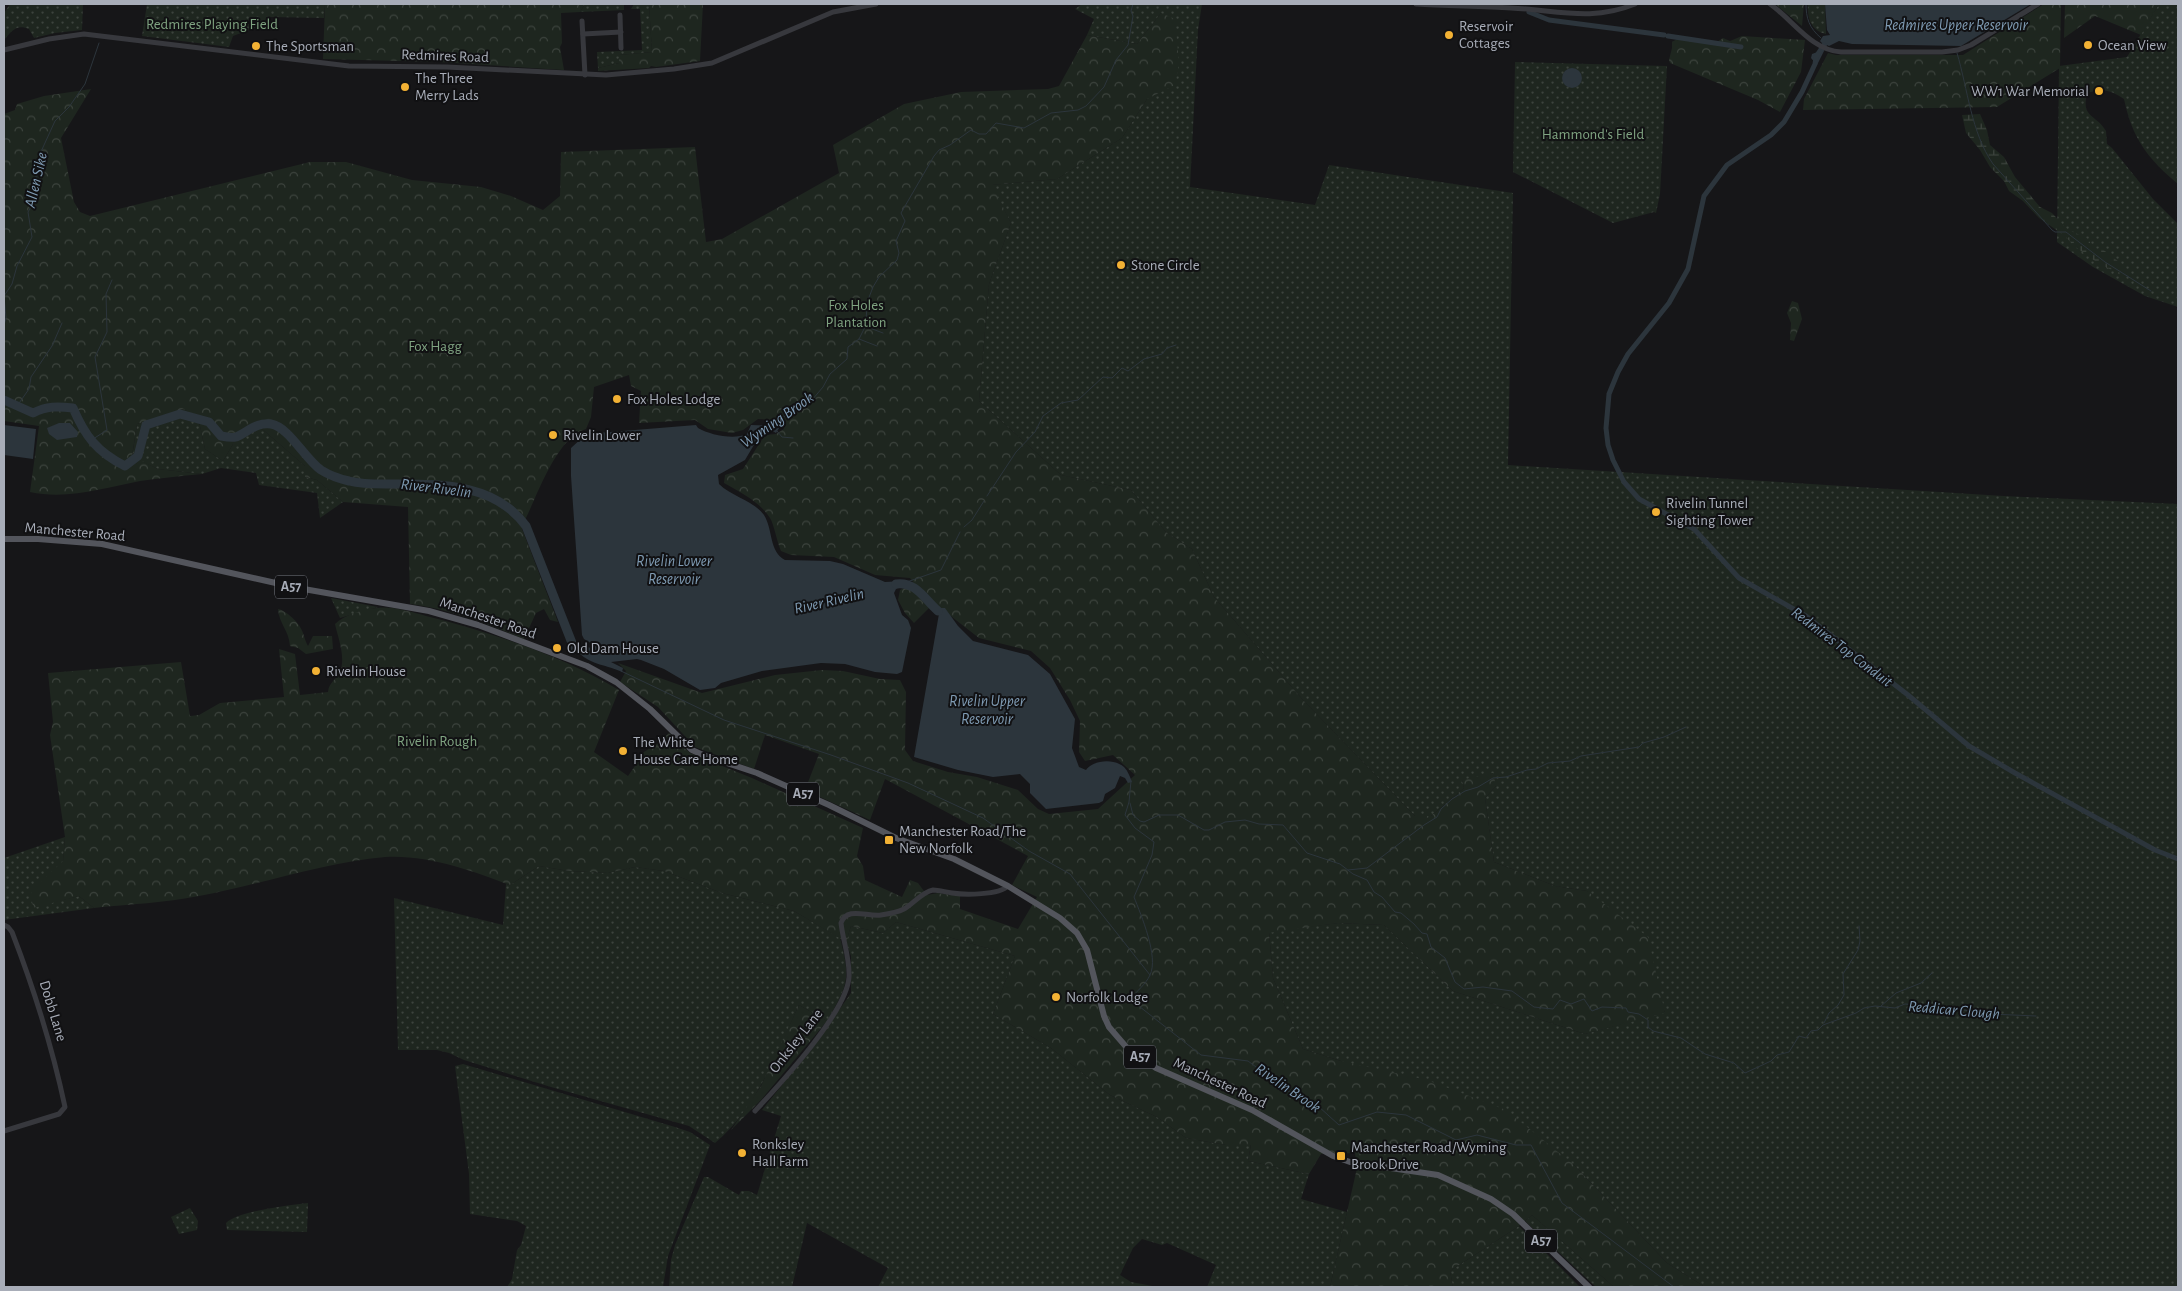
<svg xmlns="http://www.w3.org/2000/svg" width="2182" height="1291" font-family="'Alegreya Sans',sans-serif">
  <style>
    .grass { fill: url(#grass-dots) }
    .forest { fill: url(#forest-crowns) }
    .wetland { fill: url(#wetland-marsh) }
    .water { fill: #2c353c }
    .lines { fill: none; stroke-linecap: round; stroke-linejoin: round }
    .stream { stroke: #2c353c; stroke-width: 1 }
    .canal { stroke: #2c353c; stroke-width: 5 }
    .river { stroke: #2c353c; stroke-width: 9 }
    .minor { stroke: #37383d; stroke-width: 5 }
    .major { stroke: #53555c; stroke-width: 6 }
    .poi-dot { fill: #f2b134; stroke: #111113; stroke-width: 2 }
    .labels { text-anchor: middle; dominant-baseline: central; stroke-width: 4; stroke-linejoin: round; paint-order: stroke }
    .shield { fill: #111113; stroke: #7b7e86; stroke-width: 1 }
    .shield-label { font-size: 14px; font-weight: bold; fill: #a8adb8 }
    .park-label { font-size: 15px; fill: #7fa381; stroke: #111113 }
    .poi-label { font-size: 15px; fill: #a8adb8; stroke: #111113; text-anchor: start }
    .street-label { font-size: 15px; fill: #a8adb8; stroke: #111113 }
    .water-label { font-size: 16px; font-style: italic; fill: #7f9bb3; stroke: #111113 }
  </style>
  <defs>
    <pattern id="grass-dots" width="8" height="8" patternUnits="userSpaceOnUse" patternTransform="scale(1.25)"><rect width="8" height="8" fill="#1e261f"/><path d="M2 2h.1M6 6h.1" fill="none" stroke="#3c433d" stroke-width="1.8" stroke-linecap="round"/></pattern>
    <pattern id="forest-crowns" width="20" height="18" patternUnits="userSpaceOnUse" patternTransform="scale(1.25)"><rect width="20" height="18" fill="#1e261f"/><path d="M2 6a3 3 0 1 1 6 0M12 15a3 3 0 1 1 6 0" fill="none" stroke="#3c433d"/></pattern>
    <pattern id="wetland-marsh" width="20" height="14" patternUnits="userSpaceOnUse" patternTransform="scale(1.25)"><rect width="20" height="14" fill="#1e261f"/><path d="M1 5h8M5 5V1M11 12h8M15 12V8" fill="none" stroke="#3c433d"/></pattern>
  </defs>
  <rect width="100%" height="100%" fill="#161618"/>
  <g class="grass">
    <path d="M 10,4 L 83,4 L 82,30 L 55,33 L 34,38 L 29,29 C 16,24 12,31 4,40 L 4,13 Z"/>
    <polygon points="147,4 325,4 324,18 271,17 266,19 265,24 233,36 229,47 142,36"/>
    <polygon points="585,4 624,4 624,10 580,12"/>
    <polygon points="634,4 649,4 652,52 619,55 619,63 598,68 597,52 642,50 640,9 631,9"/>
    <polygon points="1082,4 1202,4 1198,30 1190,187 1315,205 1329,165 1513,193 1508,465 2004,496 2178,504 2178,1287 1705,1287 1667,1263 1574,1165 1341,1061 1303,1049 1273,978 1269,932 1338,923 1384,925 1453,991 1585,1034 1665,1012 1587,891 1555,886 1494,862 1485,798 1496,786 1462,780 1464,788 1431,816 1415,816 1303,700 1214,597 1192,549 1166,532 1131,490 1061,475 979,401 989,284 1011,223 991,185 1057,179 1122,138 1147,99 1161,13 1137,44 1087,35 1094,19 1075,9"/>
    <path d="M 1808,4 L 1825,4 L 1826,34 C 1811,31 1807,18 1808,4 Z"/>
    <path d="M 2159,4 L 2178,4 L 2178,184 C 2148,159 2132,138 2124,99 C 2113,91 2098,86 2087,94 C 2081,118 2096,114 2106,131 L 2107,144 L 2112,148 L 2153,199 L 2178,224 L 2178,307 L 2145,296 L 2093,267 L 2057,242 L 2059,66 L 2127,57 Z"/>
    <polygon points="1515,62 1667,66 1660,194 1656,213 1654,212 1613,223 1513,172"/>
    <polygon points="183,409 198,417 205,449 223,461 236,439 261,428 305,466 305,477 317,480 343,502 320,518 317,493 259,485 256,473 221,468 202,474 158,469 132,457 137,424"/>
    <polygon points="331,598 378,607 340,618"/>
    <polygon points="65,837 63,862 32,891 33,907 79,896 94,908 4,920 4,858"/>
    <path d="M 539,866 L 569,871 L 608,873 L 635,867 L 664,871 L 722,893 L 794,911 L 840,938 C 851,979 848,985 827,1021 L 799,1005 C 776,1054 757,1108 715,1143 L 689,1126 L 551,1087 L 464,1060 L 449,1053 L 437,1050 L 398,1050 L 394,898 L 503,925 L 506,884 L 510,885 Z"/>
    <path d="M 896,922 L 1015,956 L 993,1014 L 1051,1048 L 1110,1095 L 1157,1117 L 1186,1138 L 1226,1145 L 1251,1144 L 1248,1161 L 1309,1174 L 1301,1199 L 1347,1212 L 1330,1287 L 1207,1287 L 1216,1265 L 1167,1243 L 1162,1245 L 1142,1239 L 1133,1248 L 1120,1275 L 1131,1282 L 1158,1287 L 878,1287 L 888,1268 L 807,1223 L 792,1287 L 669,1287 L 671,1260 L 675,1245 L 704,1177 L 708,1177 L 739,1195 L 741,1191 L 749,1191 L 757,1195 L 781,1116 L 762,1110 C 793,1072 824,1032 851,993 L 851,956 L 846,942 L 851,926 L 883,933 Z"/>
    <polygon points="463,1064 675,1127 690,1132 710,1145 668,1256 663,1287 507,1287 512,1279 517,1250 521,1245 526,1226 517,1221 470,1214 469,1174 455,1066"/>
    <path d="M 308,1203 L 307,1232 L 227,1230 L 226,1223 C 238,1211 290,1205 308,1203 Z"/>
    <polygon points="190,1208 198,1221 197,1230 179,1234 171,1217"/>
    <polygon points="1532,1215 1614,1287 1596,1287 1525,1221"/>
    <polygon points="1519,1226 1580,1287 1453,1287 1450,1271"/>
  </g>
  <g class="forest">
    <polygon points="325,4 585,4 580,12 561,13 562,43 560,47 564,70 440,62 323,59"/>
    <polygon points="649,4 703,4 700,61 656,67 651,66 649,68 598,71 598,68 619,63 619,55 652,52"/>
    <polygon points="1775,4 1804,4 1802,26"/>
    <polygon points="2044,4 2061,4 2060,68 1997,107 1803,110 1804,99 1828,53 1836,55 1963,55"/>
    <polygon points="2065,4 2078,5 2159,4 2141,35 2095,16 2064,38"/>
    <path d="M 1161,13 L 1175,19 L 1179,63 L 1175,85 L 1147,99 L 1122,138 L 1057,179 L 992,185 L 1011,223 L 989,284 L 979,401 L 1061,475 L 1131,490 L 1166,532 L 1192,549 L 1214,597 L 1303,700 L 1415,816 L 1431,816 L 1464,788 L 1462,780 L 1493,773 L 1496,786 L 1485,798 L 1494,862 L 1555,886 L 1587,891 L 1648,937 L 1665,1013 L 1585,1034 L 1453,991 L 1384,925 L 1338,923 L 1269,933 L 1273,978 L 1303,1049 L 1341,1061 L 1427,1080 L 1506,1110 L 1574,1165 L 1667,1263 L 1705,1287 L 1614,1287 L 1532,1215 L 1519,1226 L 1450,1271 L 1453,1287 L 1330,1287 L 1357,1168 L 1355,1153 L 1321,1154 L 1309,1174 L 1248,1161 L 1251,1145 L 1226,1145 L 1186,1138 L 1157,1117 L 1110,1095 L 1051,1048 L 993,1014 L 1015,956 L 896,922 L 883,933 L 851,926 L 846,942 L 794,911 L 722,893 L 664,871 L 635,867 L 608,873 L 569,871 L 539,866 L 510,885 C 474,871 425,854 385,857 C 325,862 260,885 199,896 C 165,903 129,904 94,908 L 79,896 L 33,908 L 31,891 L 63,861 L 65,837 L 50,735 L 53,722 L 48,673 L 181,662 L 190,716 L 199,715 L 220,703 L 284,697 L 279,649 L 295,654 L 300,695 L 328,692 C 329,682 336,680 340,672 C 346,657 338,638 335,624 C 344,615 364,609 377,608 C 392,606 412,612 426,616 C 490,632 563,656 619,690 L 594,752 L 628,776 L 639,760 L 639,755 L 657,744 L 669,733 L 690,753 L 752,778 L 863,828 L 857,856 L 863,866 L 865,880 L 902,897 L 910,880 L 918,883 L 927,895 L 938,893 L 960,896 L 960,909 L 1018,929 L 1037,897 L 1012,885 L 1028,856 L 885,779 L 870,820 L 805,790 L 819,754 L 765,735 L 754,769 L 695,747 L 658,707 L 620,682 L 626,671 L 618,663 L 702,693 L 775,675 L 822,670 L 843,671 L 880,679 L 900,680 L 906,692 L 905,750 L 913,761 L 948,772 L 977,777 L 1018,790 L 1038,809 L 1049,814 L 1098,809 L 1135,775 L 1113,755 L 1085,761 L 1079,752 L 1080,721 L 1070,700 L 1050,668 L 1031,651 L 979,638 L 934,603 L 914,623 L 905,613 L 898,600 L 900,590 L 913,582 L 910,578 L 875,575 L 834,557 L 791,555 L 781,551 C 777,542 774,524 770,518 C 760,502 740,492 724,483 L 725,475 L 743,469 L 765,435 L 776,434 L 784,429 L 781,420 L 758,419 L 743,430 L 732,433 L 708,429 L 695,420 L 639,423 L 641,391 L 631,386 L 629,375 L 594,387 L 591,417 L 586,429 C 558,436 538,493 526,518 L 522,529 L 558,622 L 550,620 L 544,609 L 536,613 L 524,639 C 488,624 450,609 410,604 L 408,507 L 343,502 L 317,480 L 305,477 L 305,466 L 261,428 L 236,439 L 223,461 L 205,449 L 198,417 L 183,409 L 137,424 L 132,456 L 158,469 L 202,474 C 181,476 160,478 140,481 C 103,488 68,500 30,492 L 39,426 L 4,421 L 4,114 L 15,110 L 17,104 L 44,96 L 91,89 L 61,138 L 74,202 L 80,212 L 90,216 L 310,162 L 346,162 L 412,180 L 481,187 L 511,196 L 543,210 L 560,196 L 561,152 L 695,147 L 706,242 L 722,239 L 839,173 L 833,145 L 904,104 L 961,92 L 1048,89 L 1059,86 L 1087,35 L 1137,44 Z"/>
    <polygon points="1742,36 1805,40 1801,72 1780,112 1758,100 1670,63 1669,60 1672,48 1672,42 1677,39 1707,41 1714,44 1723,38 1730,41"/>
    <polygon points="1792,301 1798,303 1802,319 1794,341 1790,340 1791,323 1787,313"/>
    <path d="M 278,609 C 285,610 297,621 300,627 C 304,633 304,639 308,646 L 313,636 L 332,636 L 333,649 L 306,654 L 298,648 L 290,646 C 289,630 279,624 278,609 Z"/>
    <polygon points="799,1005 827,1021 761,1100 731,1130 761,1086"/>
  </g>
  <polygon class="wetland" points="1980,114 1987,130 1990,145 2004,157 2015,177 2040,207 2052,213 2067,229 2090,240 2090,244 2097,249 2101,248 2119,262 2126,271 2123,276 2098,263 2074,246 2065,236 2039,218 2023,201 2009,191 2004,181 1990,167 1980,150 1966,133 1962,115"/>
  <g class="water">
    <polygon points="1825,4 2031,4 1961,46 1852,44 1839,41 1829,46 1827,45 1817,65 1811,58 1812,54 1820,51 1823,44 1820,41 1823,36 1830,35 1827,30"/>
    <circle cx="1572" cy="78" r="10"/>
    <polygon points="59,423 70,423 78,432 77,437 57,440 49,434 47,428"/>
    <polygon points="4,425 36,429 33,459 4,455"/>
    <path d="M 696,425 L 698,428 C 710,435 734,440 747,434 L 751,425 L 778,426 L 779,428 L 776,433 L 771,430 L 761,433 L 745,460 L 718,475 L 719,484 C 732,497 753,500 764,515 C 773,529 769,552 785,560 L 830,561 L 843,564 L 885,582 L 904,581 L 906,584 L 896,589 L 894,593 L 902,615 L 908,620 L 911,628 L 902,672 L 897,674 L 875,672 L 845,664 L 821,663 L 762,671 L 721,683 L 715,688 L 700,690 L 664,669 L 641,660 L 637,659 L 611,662 L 623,668 L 622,672 C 608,665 591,665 579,653 L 579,648 L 591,649 L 594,645 L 584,639 L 582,635 L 571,476 L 571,448 L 584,436 L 598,433 Z"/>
    <path d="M 940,608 L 945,608 L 958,626 L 973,641 L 1028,655 L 1050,674 L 1075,719 L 1072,748 L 1079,767 L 1086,770 C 1093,760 1114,758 1124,767 C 1128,771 1130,777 1132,782 L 1128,783 L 1125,778 L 1120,776 L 1115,788 L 1105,794 L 1103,801 L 1099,803 L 1046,809 L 1030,793 L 1030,784 L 1020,774 L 993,777 L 958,770 L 914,757 Z"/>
  </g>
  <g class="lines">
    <g class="stream">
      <path d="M 1806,4 C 1806,18 1809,28 1821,38"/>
      <path d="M 1957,53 C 1968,90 1971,132 1993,164 L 2052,230 L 2055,232 L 2066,232 L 2105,262 L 2151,291"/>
      <polyline points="4,325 6,318 4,296 12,284 17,266 32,237 28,212 32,205 39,156 55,121 69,107 85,84 99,43"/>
      <polyline points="867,327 883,333"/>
      <polyline points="859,339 877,346"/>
      <polyline points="17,406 29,389 31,377 52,346 62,323"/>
      <polyline points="768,427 788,414 799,410 812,400 823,387 830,374 847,359 848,347 859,339 865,327 868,300 873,287 879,277 897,260 899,253 896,241 905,221 901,213 934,156 939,150 950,145 971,130 979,134 986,134 996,123 1024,128 1051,113 1078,110 1086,106 1104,87 1116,60 1128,45 1133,16 1131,11 1133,4"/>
      <polyline points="777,431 782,437 793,438"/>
      <polyline points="90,441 107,430 95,357 107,332 106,294 112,280"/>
      <polyline points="987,496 1016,452 1035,432 1043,416 1061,403 1078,400 1103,377 1112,378 1122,368 1128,371 1144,359 1162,354 1167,348 1176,345"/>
      <polyline points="964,527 972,520 984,501"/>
      <polyline points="904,583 941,570 960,532"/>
      <polyline points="621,671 724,720 831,755 908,783 983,818 1029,851 1070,874 1150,975"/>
      <path d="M 1131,781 L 1129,802 L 1125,815 L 1135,828 L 1154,842 L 1152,855 L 1134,897 C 1141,915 1159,957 1150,975 C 1146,984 1136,992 1130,999 L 1201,1055 L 1248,1061 L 1288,1091 L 1318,1106 L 1339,1125 L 1377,1112 L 1406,1115 L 1456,1140 L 1477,1135 L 1516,1145 L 1531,1145 L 1562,1203 L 1674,1287"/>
      <polyline points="1130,803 1133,815 1140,821 1144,822 1159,815 1178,815 1204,830 1209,830 1225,822 1245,820 1259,824 1283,825 1307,853 1340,864 1353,874 1367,880 1374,892 1382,897 1395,912 1401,913 1414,924 1422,933 1427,934 1431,947 1445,958 1455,982 1464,989 1483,987 1512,991 1534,1007 1553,1009 1560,1000 1571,1004 1584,999 1592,1011 1602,1007 1626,1008 1628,1012 1639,1014 1648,1020 1648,1027 1653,1031 1681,1038 1705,1054 1734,1063 1745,1073 1771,1061 1777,1055 1789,1052 1799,1036 1806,1038 1811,1031 1818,1030 1823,1025 1856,1013 1864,1008 1875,1006 1895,1008 1905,1004 1919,1005 1931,1010 1944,1007 1990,1014 2036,1016"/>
      <polyline points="1348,870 1367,868 1424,825 1437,817 1441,809 1452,799 1465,791 1478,787 1493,778 1506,777 1527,770 1536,769 1548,763 1570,761 1581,756 1639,747 1643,743 1664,737 1686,727"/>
      <polyline points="1881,1006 1896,993 1921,983 1932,973"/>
      <polyline points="1824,1023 1829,1013 1838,1005 1844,995 1843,974 1858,950 1860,941 1859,926"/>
    </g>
    <g class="canal">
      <polyline points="1529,12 1549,20 1664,35"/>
      <polyline points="1668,36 1741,47"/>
      <polyline points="1824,45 1816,57 1815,64 1802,92 1784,122 1771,135 1727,165 1704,196 1688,269 1669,303 1628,354 1618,372 1609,394 1606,428 1608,445 1613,460 1624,482 1639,499 1694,529 1739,578 1806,616 1908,695 1969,746 2015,773 2155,850 2178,859"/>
    </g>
    <g class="river">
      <path d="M 4,400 L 33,413 C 47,406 57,406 73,408 C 85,436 97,452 125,466 L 138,456 L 146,425 L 180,414 L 209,422 L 221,436 C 226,437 232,438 236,437 C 248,432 256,422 271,424 C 289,427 305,459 321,470 C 329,475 340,479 349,481 C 365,485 382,484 398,484 C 445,484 496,485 526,526 L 574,648 L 589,652"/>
      <path d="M 896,584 C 916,581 925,600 938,611"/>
    </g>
    <g class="minor">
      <path d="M 1416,4 C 1448,6 1480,6 1511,8 C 1557,10 1591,22 1635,4"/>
      <path d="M 1770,4 C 1793,20 1811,50 1841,52 L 1942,52 L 1958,50 L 1971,45 L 2038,4"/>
      <polyline points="620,15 621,48"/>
      <polyline points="582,21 585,75"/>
      <polyline points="583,34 621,32"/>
      <polyline points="4,50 49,39 84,34 349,66 447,67 606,75 674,69 712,63 833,12 876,4"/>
      <path d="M 4,925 L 8,927 L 12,932 C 34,989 52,1046 65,1107 L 59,1114 L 4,1131"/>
      <path d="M 755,1111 C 780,1084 847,1012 849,977 C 850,959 843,941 841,923 C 847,906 867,917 881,915 C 888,914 898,912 904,909 C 913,904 922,892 933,890 C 939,890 945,892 952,893 C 965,895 999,895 1008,886"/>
    </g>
    <polyline class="major" points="4,539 38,539 102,544 298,588 429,611 478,625 587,666 616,682 650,709 692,750 703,755 757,773 829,805 896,838 954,859 1008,886 1060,918 1077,933 1087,950 1104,1016 1109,1027 1128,1049 1156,1068 1252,1110 1333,1156 1350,1162 1438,1175 1491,1199 1513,1214 1589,1287"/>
  </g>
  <g class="poi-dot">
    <circle cx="1449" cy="35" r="5"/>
    <circle cx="2088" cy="45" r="5"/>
    <circle cx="256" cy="46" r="5"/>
    <circle cx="405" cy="87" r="5"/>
    <circle cx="2099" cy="91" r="5"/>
    <circle cx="1121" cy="265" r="5"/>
    <circle cx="617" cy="399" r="5"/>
    <circle cx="553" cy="435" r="5"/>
    <circle cx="1656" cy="512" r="5"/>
    <circle cx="557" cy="648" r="5"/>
    <circle cx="316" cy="671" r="5"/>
    <circle cx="623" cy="751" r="5"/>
    <rect x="884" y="835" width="10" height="10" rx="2.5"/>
    <circle cx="1056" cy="997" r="5"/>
    <circle cx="742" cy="1153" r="5"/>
    <rect x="1336" y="1151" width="10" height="10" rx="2.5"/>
  </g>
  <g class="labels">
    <g class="shield">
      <rect x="275" y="575.5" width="32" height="23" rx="4"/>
      <rect x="787" y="782.5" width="32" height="23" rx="4"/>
      <rect x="1124" y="1045.5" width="32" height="23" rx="4"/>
      <rect x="1525" y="1229.5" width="32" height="23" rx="4"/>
    </g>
    <g class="shield-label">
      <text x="291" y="587">A57</text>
      <text x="803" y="794">A57</text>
      <text x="1140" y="1057">A57</text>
      <text x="1541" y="1241">A57</text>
    </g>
    <g class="park-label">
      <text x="212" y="24">Redmires Playing Field</text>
      <text x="1593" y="134">Hammond's Field</text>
      <text x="856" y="305">Fox Holes<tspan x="856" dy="17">Plantation</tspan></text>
      <text x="435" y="346">Fox Hagg</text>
      <text x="437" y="741">Rivelin Rough</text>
    </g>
    <g class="poi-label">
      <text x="1459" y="26">Reservoir<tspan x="1459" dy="17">Cottages</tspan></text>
      <text x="2098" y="45">Ocean View</text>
      <text x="266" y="46">The Sportsman</text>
      <text x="415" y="78">The Three<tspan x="415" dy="17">Merry Lads</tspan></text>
      <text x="2089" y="91" text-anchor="end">WW1 War Memorial</text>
      <text x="1131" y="265">Stone Circle</text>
      <text x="627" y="399">Fox Holes Lodge</text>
      <text x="563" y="435">Rivelin Lower</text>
      <text x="1666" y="503">Rivelin Tunnel<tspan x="1666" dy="17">Sighting Tower</tspan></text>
      <text x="567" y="648">Old Dam House</text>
      <text x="326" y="671">Rivelin House</text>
      <text x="633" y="742">The White<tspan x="633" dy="17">House Care Home</tspan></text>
      <text x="899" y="831">Manchester Road/The<tspan x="899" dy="17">New Norfolk</tspan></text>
      <text x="1066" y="997">Norfolk Lodge</text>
      <text x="752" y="1144">Ronksley<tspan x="752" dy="17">Hall Farm</tspan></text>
      <text x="1351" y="1147">Manchester Road/Wyming<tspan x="1351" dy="17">Brook Drive</tspan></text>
    </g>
    <g class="street-label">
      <text transform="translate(445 56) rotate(2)">Redmires Road</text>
      <text transform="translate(75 532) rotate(5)">Manchester Road</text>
      <text transform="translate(488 618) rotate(19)">Manchester Road</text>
      <text transform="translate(53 1011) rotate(73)">Dobb Lane</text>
      <text transform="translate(796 1041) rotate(-52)">Onksley Lane</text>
      <text transform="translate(1220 1083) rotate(25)">Manchester Road</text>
    </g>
    <g class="water-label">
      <text x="1956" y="25">Redmires Upper Reservoir</text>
      <text transform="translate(36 180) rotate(-77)">Allen Sike</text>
      <text transform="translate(777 420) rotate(-35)">Wyming Brook</text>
      <text transform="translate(436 488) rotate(7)">River Rivelin</text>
      <text x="674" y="561">Rivelin Lower<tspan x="674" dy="18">Reservoir</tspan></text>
      <text transform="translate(829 601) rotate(-13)">River Rivelin</text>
      <text transform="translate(1842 647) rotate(37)">Redmires Top Conduit</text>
      <text x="987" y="701">Rivelin Upper<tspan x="987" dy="18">Reservoir</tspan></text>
      <text transform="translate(1954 1010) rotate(5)">Reddicar Clough</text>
      <text transform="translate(1288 1088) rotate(34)">Rivelin Brook</text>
    </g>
  </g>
  <rect width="2182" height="1291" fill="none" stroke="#a8adb8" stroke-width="10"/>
</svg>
